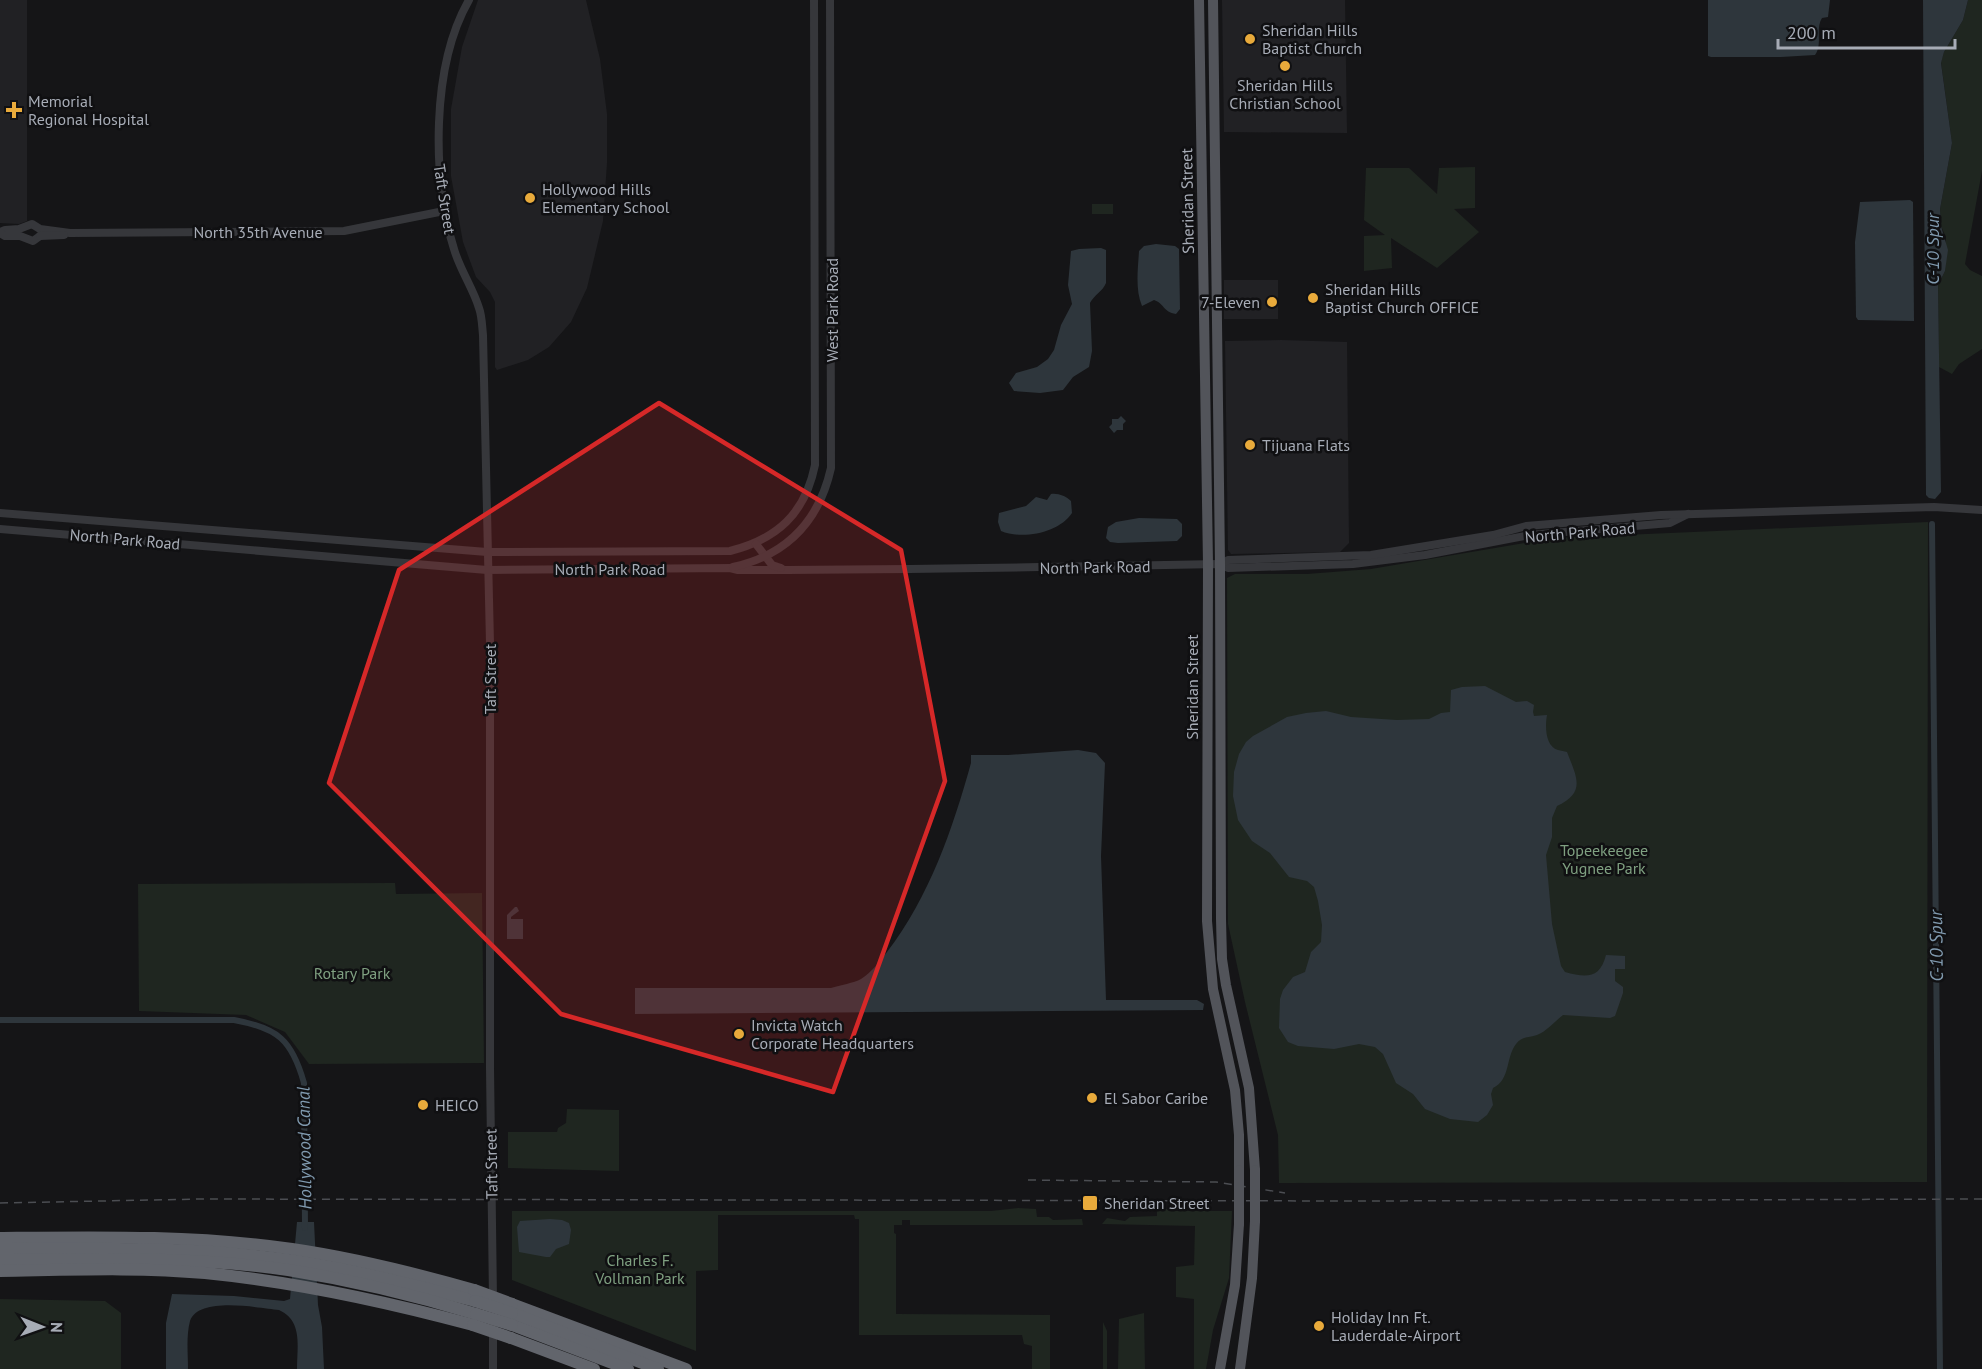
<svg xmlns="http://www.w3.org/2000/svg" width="1982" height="1369" font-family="'PT Sans',sans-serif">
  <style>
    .built { fill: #212124 }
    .green { fill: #1f2620 }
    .water { fill: #2e363c }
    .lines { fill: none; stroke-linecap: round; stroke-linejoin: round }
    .canal { stroke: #2e363c; stroke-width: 6 }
    .tertiary { stroke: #36373b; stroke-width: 8 }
    .primary { stroke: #52545a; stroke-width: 10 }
    .motorway { stroke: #62656c; stroke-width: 12 }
    .rail { stroke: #4b4d52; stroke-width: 1.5; stroke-dasharray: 8 6; stroke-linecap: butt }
    .primary-bridge { stroke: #52545a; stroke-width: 10 }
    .motorway-bridge { stroke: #62656c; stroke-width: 12 }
    .marked { fill: #d62828; fill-opacity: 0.2; stroke: #d62828; stroke-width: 4.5; stroke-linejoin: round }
    .poi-dot { fill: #e8aa3b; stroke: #101012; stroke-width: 2 }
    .labels { text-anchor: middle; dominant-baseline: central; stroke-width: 5; stroke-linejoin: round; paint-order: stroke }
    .poi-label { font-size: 16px; fill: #a7acb6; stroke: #101012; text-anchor: start }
    .street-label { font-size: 16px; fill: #a7acb6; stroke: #101012 }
    .park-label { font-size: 16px; fill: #7fa081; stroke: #101012 }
    .water-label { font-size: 18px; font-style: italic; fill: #809aaf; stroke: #101012 }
  </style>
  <rect width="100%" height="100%" fill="#151517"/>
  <g class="built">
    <polygon points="0,0 27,0 27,221 19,224 0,223"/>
    <polygon points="478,0 586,0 600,59 607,114 607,163 603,221 587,288 571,322 549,347 528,360 497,370 495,367 495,302 490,292 476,277 463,242 451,176 451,109 462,47"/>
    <polygon points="1222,0 1345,0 1347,133 1224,132"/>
    <rect x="1224" y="280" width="54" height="39"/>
    <polygon points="1281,340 1347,342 1349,543 1340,552 1231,554 1228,550 1225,341"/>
  </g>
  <g class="green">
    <polygon points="1968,0 1982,0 1982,171 1965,264 1970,270 1982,276 1982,349 1959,364 1952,374 1939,367 1938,285 1945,271 1946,237 1941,226 1940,209 1952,143 1941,62 1944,52 1963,20"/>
    <polygon points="1475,167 1475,208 1454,209 1479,232 1437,268 1391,238 1392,268 1364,271 1364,236 1385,235 1364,220 1366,168 1409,168 1437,194 1439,168"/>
    <rect x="1092" y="204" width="21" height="10"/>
    <polygon points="1928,522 1927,1182 1279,1183 1278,1135 1245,1002 1228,924 1227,578 1235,574 1307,574 1371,569 1554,538"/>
    <polygon points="395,883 396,894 482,893 484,1063 309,1064 285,1032 246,1015 139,1011 138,884"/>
    <polygon points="567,1109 619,1110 619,1171 508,1168 508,1132 557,1132 558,1128 566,1123"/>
    <polygon points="1018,1208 1036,1209 1037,1217 1049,1217 1053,1220 1082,1219 1083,1225 910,1225 910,1220 902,1220 902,1225 894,1225 894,1233 896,1234 896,1314 1050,1315 1050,1369 1032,1369 1032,1346 1024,1344 1022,1335 859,1335 859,1219 855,1219 854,1215 718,1215 718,1270 696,1271 696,1351 512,1280 512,1211 991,1211"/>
    <polygon points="1157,1209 1170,1209 1170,1211 1232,1211 1229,1278 1213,1330 1206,1369 1194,1369 1194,1299 1176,1297 1176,1267 1194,1265 1195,1226 1102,1224 1107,1218 1125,1221 1130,1217 1157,1216"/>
    <polygon points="0,1299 105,1301 121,1313 121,1369 0,1369"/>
    <polygon points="1144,1313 1145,1369 1118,1369 1119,1319"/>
    <polygon points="1103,1322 1107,1331 1107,1369 1103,1369"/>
  </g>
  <g class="water">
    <path d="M 1708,0 L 1830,0 L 1828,17 L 1822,18 C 1815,29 1823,44 1815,55 L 1781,57 L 1711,57 L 1708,56 Z"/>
    <polygon points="1923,0 1968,0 1963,20 1944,52 1941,63 1952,143 1940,209 1941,226 1948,250 1945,271 1938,285 1941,492 1935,499 1929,498 1926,495"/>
    <polygon points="1910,200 1913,202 1914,321 1858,320 1856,317 1855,242 1860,202"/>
    <path d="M 1156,244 L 1175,246 L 1179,249 L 1180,309 L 1176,314 C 1163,312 1164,303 1154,300 L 1142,306 C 1135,289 1138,269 1139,251 L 1144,246 Z"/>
    <path d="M 1101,248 L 1106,250 L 1106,283 C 1103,291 1094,295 1090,303 L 1092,351 L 1089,367 L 1073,377 L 1063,390 L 1040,393 L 1014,391 L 1009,383 L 1016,373 L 1037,367 L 1048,359 L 1054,350 L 1061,325 L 1072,304 L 1068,285 L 1071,251 L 1079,249 Z"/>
    <polygon points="1121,416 1126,421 1123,424 1123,430 1117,430 1114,433 1109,427 1112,424 1112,419 1118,419"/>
    <path d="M 1051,494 C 1058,493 1066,496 1071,501 L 1072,513 C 1059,533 1022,540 1001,531 L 998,522 L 999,513 L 1026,506 L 1036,497 L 1047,500 Z"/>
    <polygon points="1139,518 1177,519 1182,524 1182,536 1177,541 1118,543 1110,542 1106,538 1108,527 1116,522"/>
    <path d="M 1485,686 L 1516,702 L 1527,701 L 1534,705 L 1533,712 L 1534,716 L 1547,715 C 1545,726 1545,746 1558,750 C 1561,751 1564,751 1567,752 C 1577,778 1586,792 1557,806 L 1552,818 L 1552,837 L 1546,855 L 1552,924 L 1561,966 L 1565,972 C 1586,978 1600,979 1606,955 L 1625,956 L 1625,969 L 1615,969 L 1615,981 L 1623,987 L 1623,993 L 1615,1016 L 1610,1018 L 1563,1015 C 1555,1021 1546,1032 1537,1035 C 1528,1038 1522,1036 1516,1044 C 1505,1059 1511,1079 1493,1088 L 1491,1094 L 1493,1105 L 1487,1115 L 1478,1122 L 1450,1119 L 1425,1109 L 1413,1094 L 1396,1083 L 1383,1054 L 1375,1047 L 1359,1044 L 1334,1049 L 1298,1046 L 1288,1042 L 1279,1028 L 1280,999 L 1283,990 L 1293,977 L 1305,972 L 1311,952 L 1321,942 L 1322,925 L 1318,901 L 1314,887 L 1307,881 L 1289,877 L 1270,853 L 1252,841 L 1238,820 L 1233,796 L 1234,772 L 1239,754 L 1246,742 L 1253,736 L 1287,717 L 1306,713 L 1326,711 L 1351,717 L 1397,720 L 1429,719 L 1441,713 L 1450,712 L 1451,690 L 1462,687 Z"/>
    <path d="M 1078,750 L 1096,753 L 1105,763 L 1101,856 L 1106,1000 L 1197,1000 L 1204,1004 L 1203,1010 L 635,1014 L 635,988 L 831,988 C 840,985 854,983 861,979 C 872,972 879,962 887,952 C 929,898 953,828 971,763 L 971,755 L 1008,755 Z"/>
    <polygon points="515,907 517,907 519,911 511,917 511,919 523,919 523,939 507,939 507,915"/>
    <polygon points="550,1219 562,1220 569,1223 571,1230 569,1244 556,1249 550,1257 546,1257 519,1252 517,1227 520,1221"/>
    <path d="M 297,1222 L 314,1222 L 318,1305 L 322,1327 L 324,1369 L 297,1369 C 297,1346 303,1321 279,1310 C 258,1308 199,1296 190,1321 C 186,1336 188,1354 188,1369 L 166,1369 L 166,1323 L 172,1294 L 234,1296 L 284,1301 L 290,1299 Z"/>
  </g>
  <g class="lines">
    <g class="canal">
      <polyline points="1932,524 1940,1369"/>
      <path d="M 0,1020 L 234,1020 C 278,1028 292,1040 304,1083 L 305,1228"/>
    </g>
    <g class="tertiary">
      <path d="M 469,0 C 431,66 432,178 454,249 C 460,270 473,288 479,308 C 482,316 482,326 483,335 L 490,643 L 490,1068 L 493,1300"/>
      <polyline points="0,232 5,230 19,229 32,224 40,229 70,233 344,231 444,211"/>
      <polyline points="0,233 5,236 20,236 33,241 40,236"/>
      <polyline points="40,236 64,235"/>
      <path d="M 0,513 L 487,552 L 730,551 C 777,539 805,514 815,465 L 814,0"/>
      <path d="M 0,529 L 487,570 L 730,568 L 738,570 C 899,570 1060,567 1220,564 L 1228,568 L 1353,564 L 1425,555 L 1530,535 L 1670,523 L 1688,514"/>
      <polyline points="756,544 772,565 781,568"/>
      <polyline points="1220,564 1228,560 1371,555 1493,535 1526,526 1661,515 1934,507 1982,510"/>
      <path d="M 733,567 C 787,555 819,521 831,468 L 830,0"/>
      <polyline points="493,1327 493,1369"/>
    </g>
    <g class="primary">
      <polyline points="1199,0 1208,564 1207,921 1213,989 1235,1090 1239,1135 1239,1170"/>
      <polyline points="1213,0 1220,564 1221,919 1222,959 1226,985 1249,1088 1255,1170"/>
      <polyline points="1220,1369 1235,1285 1239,1224"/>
      <polyline points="1240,1369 1252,1278 1255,1221"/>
    </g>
    <g class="motorway">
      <path d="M 0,1238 C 97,1237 195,1235 292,1249 C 354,1258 414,1273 474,1290"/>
      <path d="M 0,1249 C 96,1249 193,1246 288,1260 C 351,1269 414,1285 475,1301"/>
      <path d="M 0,1260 C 96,1259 193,1256 288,1270 C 351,1280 415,1295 476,1314"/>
      <path d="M 0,1271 C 68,1270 137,1267 205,1273 C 296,1282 384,1301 473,1325"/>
      <polyline points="512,1304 686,1369"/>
      <polyline points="512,1313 658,1369"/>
      <polyline points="512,1325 628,1369"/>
      <polyline points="511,1338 594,1369"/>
    </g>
    <g class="rail">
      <polyline points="1028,1180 1216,1182 1285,1193"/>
      <polyline points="0,1203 201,1199 1366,1201 1982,1199"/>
    </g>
    <g class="primary-bridge">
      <polyline points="1239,1170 1239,1224"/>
      <polyline points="1255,1221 1255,1170"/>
    </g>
    <g class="motorway-bridge">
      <polyline points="474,1290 512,1304"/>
      <polyline points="475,1301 512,1313"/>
      <polyline points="476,1314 512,1325"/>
      <polyline points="473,1325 511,1338"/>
    </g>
  </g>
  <path class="marked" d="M 659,403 L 901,550 L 945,781 L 833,1092 L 561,1014 L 329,783 L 399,570 Z"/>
  <g class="poi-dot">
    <circle cx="1250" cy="39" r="6"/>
    <circle cx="1285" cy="66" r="6"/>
    <path d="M11 101h6v6h6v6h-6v6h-6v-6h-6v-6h6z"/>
    <circle cx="530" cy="198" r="6"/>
    <circle cx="1313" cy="298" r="6"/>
    <circle cx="1272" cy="302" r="6"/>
    <circle cx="1250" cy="445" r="6"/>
    <circle cx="739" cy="1034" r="6"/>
    <circle cx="1092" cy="1098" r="6"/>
    <circle cx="423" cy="1105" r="6"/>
    <rect x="1082" y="1195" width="16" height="16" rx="3"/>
    <circle cx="1319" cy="1326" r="6"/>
  </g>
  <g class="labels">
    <g class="poi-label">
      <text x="1262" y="30">Sheridan Hills<tspan x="1262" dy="18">Baptist Church</tspan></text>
      <text x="1285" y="85" text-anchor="middle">Sheridan Hills<tspan x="1285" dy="18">Christian School</tspan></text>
      <text x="28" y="101">Memorial<tspan x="28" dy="18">Regional Hospital</tspan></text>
      <text x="542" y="189">Hollywood Hills<tspan x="542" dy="18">Elementary School</tspan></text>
      <text x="1325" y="289">Sheridan Hills<tspan x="1325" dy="18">Baptist Church OFFICE</tspan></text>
      <text x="1260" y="302" text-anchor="end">7-Eleven</text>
      <text x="1262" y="445">Tijuana Flats</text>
      <text x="751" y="1025">Invicta Watch<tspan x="751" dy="18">Corporate Headquarters</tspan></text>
      <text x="1104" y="1098">El Sabor Caribe</text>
      <text x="435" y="1105">HEICO</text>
      <text x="1104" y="1203">Sheridan Street</text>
      <text x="1331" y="1317">Holiday Inn Ft.<tspan x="1331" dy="18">Lauderdale-Airport</tspan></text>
    </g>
    <g class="street-label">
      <text transform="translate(445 199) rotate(81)">Taft Street</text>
      <text transform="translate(1187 201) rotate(-91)">Sheridan Street</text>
      <text x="258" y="232">North 35th Avenue</text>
      <text transform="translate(832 310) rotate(-90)">West Park Road</text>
      <text transform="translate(1580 532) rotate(-5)">North Park Road</text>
      <text transform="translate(125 539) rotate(5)">North Park Road</text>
      <text transform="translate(1095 567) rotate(-1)">North Park Road</text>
      <text x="610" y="569">North Park Road</text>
      <text transform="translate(490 679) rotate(-90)">Taft Street</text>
      <text transform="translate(1192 687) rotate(-90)">Sheridan Street</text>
      <text transform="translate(491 1164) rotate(-91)">Taft Street</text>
    </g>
    <g class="park-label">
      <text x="1604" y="850">Topeekeegee<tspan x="1604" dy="18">Yugnee Park</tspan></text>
      <text x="352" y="973">Rotary Park</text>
      <text x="640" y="1260">Charles F.<tspan x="640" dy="18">Vollman Park</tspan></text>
    </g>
    <g class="water-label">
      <text transform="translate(1932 249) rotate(-90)">C-10 Spur</text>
      <text transform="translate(1936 946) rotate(-91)">C-10 Spur</text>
      <text transform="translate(304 1148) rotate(-91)">Hollywood Canal</text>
    </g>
  </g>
  <g transform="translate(42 1327) rotate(91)" stroke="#101012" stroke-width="4.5" paint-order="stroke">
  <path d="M0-4.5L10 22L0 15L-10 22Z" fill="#a7acb6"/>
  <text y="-9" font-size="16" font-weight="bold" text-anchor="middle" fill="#a7acb6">N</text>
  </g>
  <path d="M1778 39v9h177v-9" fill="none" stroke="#a7acb6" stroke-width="3"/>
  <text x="1787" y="39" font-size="18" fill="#a7acb6" stroke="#101012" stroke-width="4.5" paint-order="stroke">200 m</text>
</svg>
